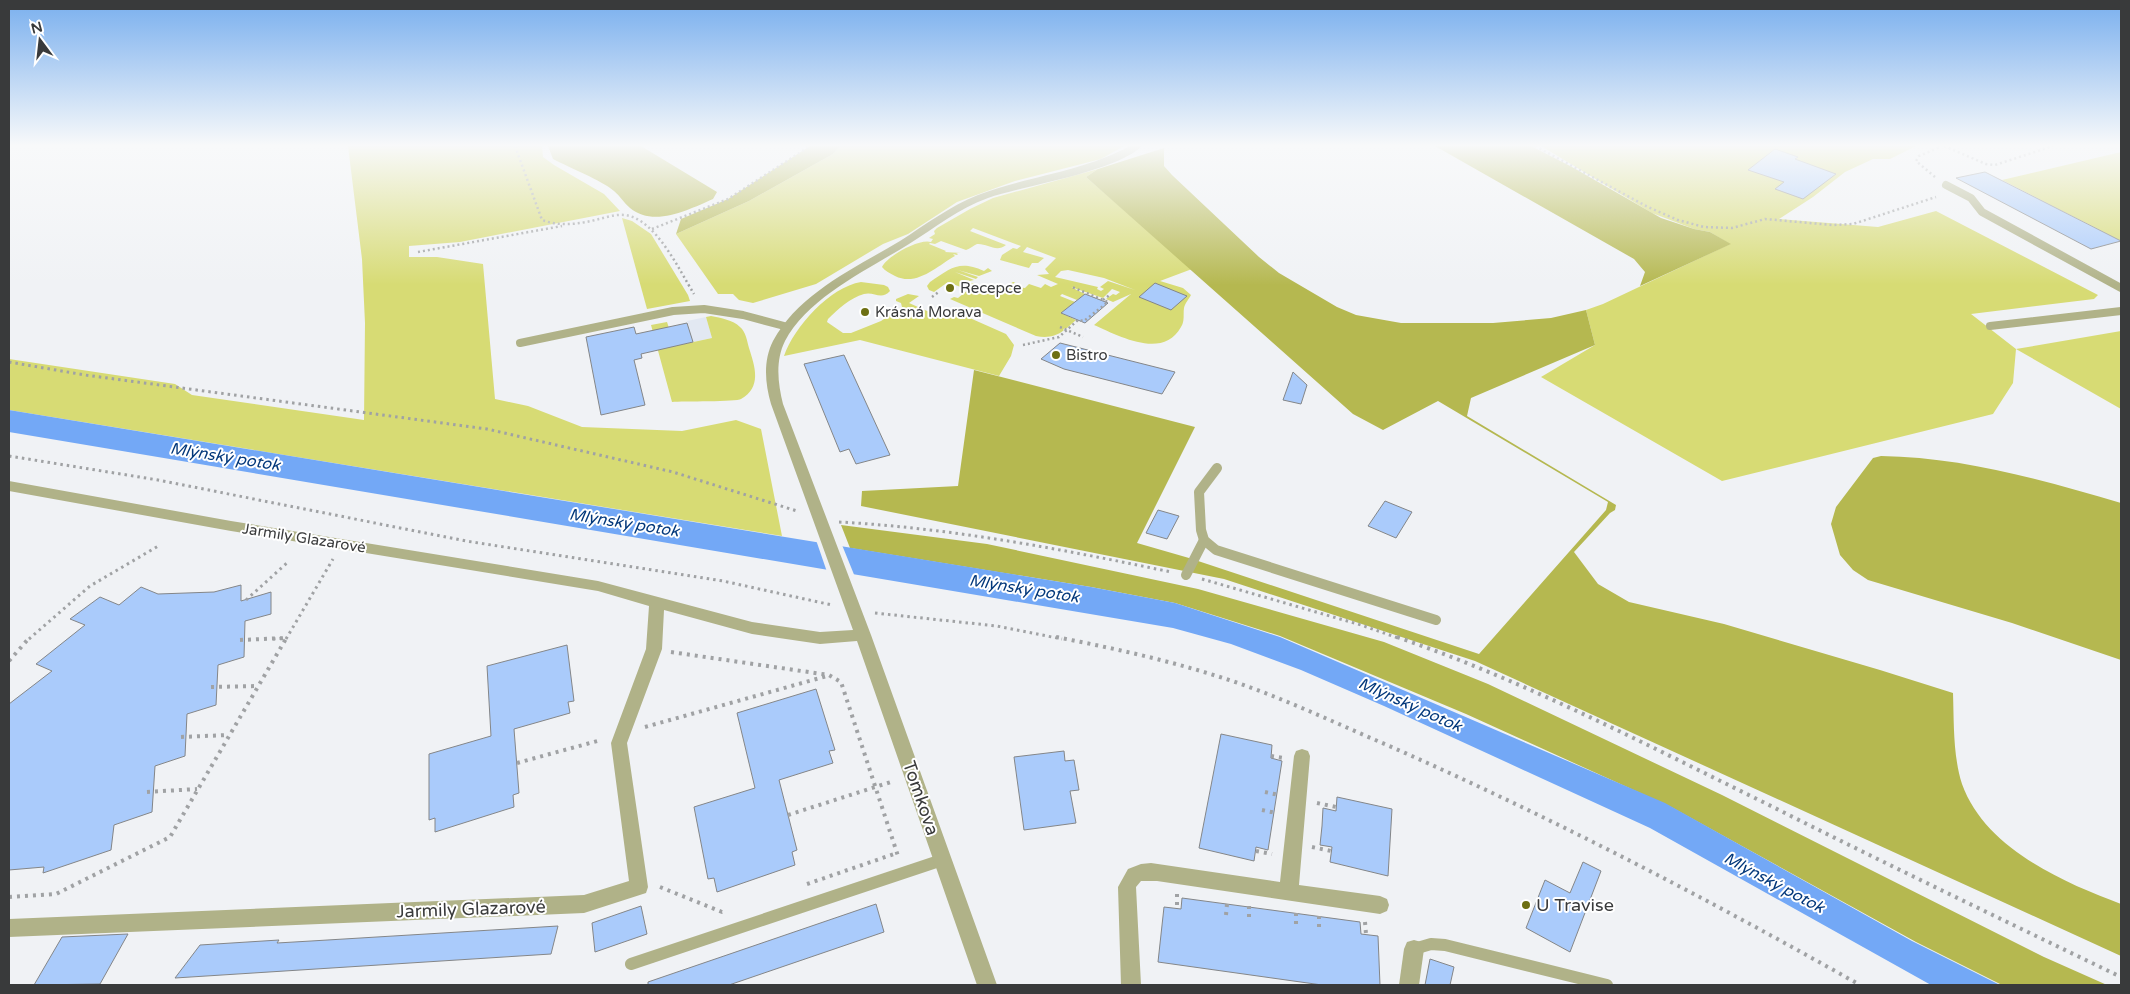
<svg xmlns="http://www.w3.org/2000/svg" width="2130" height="994" font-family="'Varela Round',sans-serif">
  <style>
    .built { fill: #e2e8f2 }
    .green { fill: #d7db74; fill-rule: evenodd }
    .forest { fill: #b5b850 }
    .water { fill: #73a8f6 }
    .pier { fill: #f0f2f5 }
    .building { fill: #aacbfb; stroke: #848688 }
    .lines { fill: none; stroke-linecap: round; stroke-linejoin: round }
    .path-far2 { stroke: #a0a2a4; stroke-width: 2.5; stroke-dasharray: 2 3; stroke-linecap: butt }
    .path-far1 { stroke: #a0a2a4; stroke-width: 3; stroke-dasharray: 2.5 4; stroke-linecap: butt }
    .path { stroke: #a0a2a4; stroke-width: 4; stroke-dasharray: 3 5; stroke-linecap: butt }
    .service-far2 { stroke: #b0b288; stroke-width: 8 }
    .service-far1 { stroke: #b0b288; stroke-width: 10 }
    .service { stroke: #b0b288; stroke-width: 12 }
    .minor { fill: #b0b288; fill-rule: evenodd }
    .poi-dot { fill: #6d6f12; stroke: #fff; stroke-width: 2 }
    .labels { text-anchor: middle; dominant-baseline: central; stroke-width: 4; stroke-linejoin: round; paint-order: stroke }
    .poi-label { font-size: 15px; fill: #393a3b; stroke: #fff; text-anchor: start }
    .street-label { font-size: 15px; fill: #393a3b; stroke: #fff }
    .water-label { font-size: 16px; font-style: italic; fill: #03387b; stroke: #fff }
    .near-street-label { font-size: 18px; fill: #393a3b; stroke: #fff }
    .near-poi-label { font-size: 18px; fill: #393a3b; stroke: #fff; text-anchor: start }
  </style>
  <rect width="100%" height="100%" fill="#f0f2f5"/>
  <polygon class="built" points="706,317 712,338 693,342 687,321"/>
  <g class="green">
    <polygon points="348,146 542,146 543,157 554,165 604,194 620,211 460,242 409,246 409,257 437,257 483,264 495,399 528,406 582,427 682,431 736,420 761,429 782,536 9,410 9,359 175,384 192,395 364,420 365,323 362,259"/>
    <polygon points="840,146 1124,146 1101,159 1015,181 957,202 908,234 883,244 816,284 753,303 739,300 733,294 718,294 676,234 749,201 833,154"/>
    <polygon points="1541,146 1916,146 1890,159 1873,159 1845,172 1813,197 1779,219 1878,227 1936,211 2098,295 2094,299 1971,314 2016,349 2121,331 2121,409 2016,349 2013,383 1993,414 1722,481 1541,377 1595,345 1586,310 1603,304 1730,244 1710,232 1694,229 1652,213"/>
    <polygon points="2121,152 2121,241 2002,180"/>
    <path d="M 1098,169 L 1086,177 L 1192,269 L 1160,281 L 1183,288 L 1191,295 C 1189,299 1185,303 1184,308 C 1183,314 1185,321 1181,327 C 1163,360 1119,336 1094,325 L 1131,294 L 1113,302 L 1106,299 L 1113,294 L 1116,295 L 1120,292 L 1112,289 L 1103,298 L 1071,287 L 1085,294 L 1077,300 L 1062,294 L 1060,296 L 1075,302 L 1061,313 L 1076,320 L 1067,328 L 1063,329 L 1064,330 C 1056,337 1046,338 1036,336 L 950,299 L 954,297 L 958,298 L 968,290 L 948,282 L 934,292 L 929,290 L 927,286 L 930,282 C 951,268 959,260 984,271 L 988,268 L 992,271 L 979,276 L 958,270 L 978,277 L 976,279 L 955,272 L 974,280 L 965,282 L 968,284 L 974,283 L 973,288 L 978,292 L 1006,286 L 1013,282 L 1015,282 L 1011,286 L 1025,288 L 1029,284 L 1041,288 L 1045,284 L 1051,287 L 1058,284 L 1037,275 L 1049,274 L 1045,269 L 1056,258 L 1027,247 L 1023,252 L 1044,258 L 1038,263 L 1032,263 L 1029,268 L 1000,260 L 1002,255 L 1013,248 L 1017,249 L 1021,246 L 973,228 L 970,231 L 1006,245 C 996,253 987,243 977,244 C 974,245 970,249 966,250 L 941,241 L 935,244 L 930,243 L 929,244 L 946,251 L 945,252 L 961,253 L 956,253 L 958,254 L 957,255 L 953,254 L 955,256 C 937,266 917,287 895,276 C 890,273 885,271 882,267 C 887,256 920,238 931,242 L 933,239 L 929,238 L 935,234 L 934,231 L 937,228 L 970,209 L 993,198 ZM 1068,270 L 1104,278 L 1135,290 L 1108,281 L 1100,287 L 1104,289 L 1101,291 L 1097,289 L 1098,287 L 1055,277 L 1061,271 Z"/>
    <polygon points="622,218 632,221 651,234 688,295 690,301 647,309"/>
    <path d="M 861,282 L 884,285 L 888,287 L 890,291 C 881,301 874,291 864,294 C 850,298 838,309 828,319 L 827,322 L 843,333 L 851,333 L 881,321 L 902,307 L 901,303 L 896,301 L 896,299 L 908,294 L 919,296 L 909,303 L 943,318 L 954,311 L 1006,334 L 1014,345 L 1011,356 L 999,376 L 860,340 L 784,356 C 794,327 830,287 861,282 Z"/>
    <path d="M 711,316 C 721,318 733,320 740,327 C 746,332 747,341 749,348 C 755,367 762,387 741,399 C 737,402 682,401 672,402 L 651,325 L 667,322 L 675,346 L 712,338 L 706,317 Z"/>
  </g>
  <g class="forest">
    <path d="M 548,146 L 641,146 L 717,192 L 713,199 C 690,209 654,228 630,208 C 624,203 620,196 614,191 C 601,180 570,168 553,159 Z"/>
    <polygon points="810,146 840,146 833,154 749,201 676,234 681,219 728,199"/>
    <polygon points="1435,146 1531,146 1572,167 1661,218 1694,229 1710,232 1731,244 1640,286 1645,272 1634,259"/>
    <path d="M 1164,148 L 1164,166 L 1172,175 L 1259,257 L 1279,273 L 1337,307 L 1356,315 L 1401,323 L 1493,323 L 1551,318 L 1586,310 L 1595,345 L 1471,398 L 1467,416 L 1616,505 L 1615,510 L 1610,513 L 1574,552 L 1598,584 L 1629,602 L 1724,624 L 1880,670 L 1953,693 C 1954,723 1953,756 1962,784 C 1985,848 2062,882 2121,904 L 2121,956 L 1475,661 L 1224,579 L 861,506 L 862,491 L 958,486 L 974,370 L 1195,427 L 1137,543 L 1189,558 L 1479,654 L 1606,510 L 1608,502 L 1438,401 L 1383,430 L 1353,414 L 1086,177 L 1098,169 Z"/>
    <path d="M 1881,456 C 1962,457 2043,480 2121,503 L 2121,660 L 2012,623 L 1868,580 L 1853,570 L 1840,555 L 1831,524 L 1836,507 L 1873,458 Z"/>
    <polygon points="841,525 987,544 1198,589 1384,642 1488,684 1722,795 2044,957 2107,985 2002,985 1916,942 1671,807 1466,714 1280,636 1175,603 1091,587 850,548"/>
  </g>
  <polygon class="water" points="9,410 1091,587 1175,603 1280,637 1665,803 1912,941 2000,985 1931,985 1650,828 1384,706 1301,670 1231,644 1173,628 9,432"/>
  <polygon class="pier" points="816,540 842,545 855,577 827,572"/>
  <g class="building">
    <polygon points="1775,149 1798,157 1795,159 1836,174 1803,199 1775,189 1784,182 1748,170"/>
    <polygon points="1985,172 2121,241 2091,249 1956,178"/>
    <polygon points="1155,283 1187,296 1171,310 1139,297"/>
    <polygon points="1085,294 1108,303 1085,323 1061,313"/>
    <polygon points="687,323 693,342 641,354 642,358 634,360 645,405 601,415 586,337 634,327 636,334"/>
    <polygon points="1060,343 1175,372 1162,394 1064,369 1041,359"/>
    <polygon points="844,355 890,455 856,464 849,449 840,452 804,364"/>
    <polygon points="1293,372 1307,385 1301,404 1283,400"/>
    <polygon points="1385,501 1412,512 1396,538 1368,526"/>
    <polygon points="1158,510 1179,516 1167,539 1146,533"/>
    <polygon points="241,585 241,601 271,592 271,614 245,621 244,657 218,665 216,705 187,714 185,756 155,766 152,812 114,825 111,850 43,873 44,867 9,870 9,704 52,671 36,664 85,625 70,619 100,597 119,605 141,587 158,594 214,592"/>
    <polygon points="567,645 574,701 568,702 570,713 514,729 519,793 513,795 514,807 435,832 435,818 429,820 429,754 491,736 487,666"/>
    <polygon points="816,689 835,750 829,751 833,763 779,780 797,850 792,852 795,865 717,892 714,878 708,879 694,807 755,788 737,713"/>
    <polygon points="1221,734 1272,745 1271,758 1282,761 1268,850 1256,847 1254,861 1199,848"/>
    <polygon points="1064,751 1065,761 1074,760 1079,790 1070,791 1076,823 1024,830 1014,757"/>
    <polygon points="1337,797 1392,809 1388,876 1330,862 1332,847 1320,845 1322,826 1323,808 1336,811"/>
    <polygon points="1583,862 1601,871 1570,952 1526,928 1545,880 1570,893"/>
    <polygon points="1182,898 1360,922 1361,934 1378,936 1380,985 1322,985 1158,962 1164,907 1181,909"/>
    <polygon points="876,904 884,932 729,985 648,985 648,982"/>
    <polygon points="641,906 647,934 595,952 592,923"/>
    <polygon points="558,926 551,954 175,978 200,945 279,940 277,943 311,941"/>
    <polygon points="128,934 100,984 34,985 62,937"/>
    <polygon points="1430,959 1454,967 1450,985 1425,985"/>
  </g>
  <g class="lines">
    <g class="path-far2">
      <path d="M 515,146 L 542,220 C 561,227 580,224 599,219 C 607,217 616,214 625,215 C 656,219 679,270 694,294"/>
      <polyline points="1535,146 1648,207 1678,220 1704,227 1732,228 1765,219 1832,225 1853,224 1936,197"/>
      <polyline points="1944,146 1986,164 1995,165 2053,146"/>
      <polyline points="1935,177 1916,161 1919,156 1942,146"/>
      <polyline points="652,229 728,199 810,146"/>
      <polyline points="418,252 562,226"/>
      <polyline points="932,297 940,291"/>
      <polyline points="1103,300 1111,294"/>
      <polyline points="1060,327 1083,337"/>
      <polyline points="1023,345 1059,337 1078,320 1084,321 1108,302 1072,287"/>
    </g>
    <g class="path-far1">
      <polyline points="9,362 85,375 487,429 673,472 797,511"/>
      <polyline points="9,456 158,480 466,541 723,581 832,605"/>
      <path d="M 839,522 C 951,528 1061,549 1171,572"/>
      <polyline points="1202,579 1361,625 1401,639"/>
      <polyline points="246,600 288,562"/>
      <polyline points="875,613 997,626 1062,639"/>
      <polyline points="29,639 90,586 160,545"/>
      <polyline points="273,639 286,638"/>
      <polyline points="286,639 333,559"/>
    </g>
    <g class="path">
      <path d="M 1056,637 C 1112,648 1168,660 1223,678 C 1279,696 1333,722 1387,745 C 1549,816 1706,898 1860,985"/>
      <path d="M 1397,637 C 1525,681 1645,744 1767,804 C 1884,863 2003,920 2121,977"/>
      <polyline points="240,640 286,638"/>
      <polyline points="671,652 829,675 841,682 898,856"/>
      <polyline points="9,661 30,637"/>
      <polyline points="211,687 258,686"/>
      <polyline points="645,727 827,676"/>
      <polyline points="181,737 228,735"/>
      <polyline points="1271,756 1283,758"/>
      <polyline points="517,763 601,740"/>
      <polyline points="147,792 197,789"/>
      <polyline points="1265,792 1279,795"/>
      <polyline points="1317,803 1336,807"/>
      <polyline points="1262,810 1276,813"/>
      <polyline points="788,815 894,781"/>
      <polyline points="1312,847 1331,851"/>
      <polyline points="1256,851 1272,854"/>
      <polyline points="807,884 897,853"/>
      <polyline points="660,887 722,912 726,911"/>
      <polyline points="1177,894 1177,909"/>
      <polyline points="9,897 56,894 170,837 287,637"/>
      <polyline points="1249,906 1249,918"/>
      <polyline points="1296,913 1296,925"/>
      <polyline points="1226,915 1227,904"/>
      <polyline points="1319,916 1319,928"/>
      <polyline points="1365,922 1366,934"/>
    </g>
    <g class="service-far2">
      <polyline points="1946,185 1971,198 1982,212 2121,288"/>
      <polyline points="1990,326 2121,311"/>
      <polyline points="520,343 673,311 704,309 743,315 788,327"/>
    </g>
    <g class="service-far1">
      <polyline points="1217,468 1199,492 1201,530 1204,540 1216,550 1436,620"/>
      <polyline points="1186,575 1204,540"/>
    </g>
    <g class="service">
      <polyline points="1414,949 1431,944 1445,945 1607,985"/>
      <polyline points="631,964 942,860"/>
    </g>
    <g class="minor">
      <path d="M 1130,146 L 1142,146 C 1115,172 1026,185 988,198 C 959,208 935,228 909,244 C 869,269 808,297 785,341 C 775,361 778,384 783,404 L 871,635 L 997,985 L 977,985 L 857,641 L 820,644 L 752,634 L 664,610 L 662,649 L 627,743 L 648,887 L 646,893 L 584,913 L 9,937 L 9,919 L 584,895 L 629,881 L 611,743 L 646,649 L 649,606 L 598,591 L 231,531 L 9,491 L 9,481 L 231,521 L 598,581 L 752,622 L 820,632 L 853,630 L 771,404 C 765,383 763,361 773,341 C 799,293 855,268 900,241 C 925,225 950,206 978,195 C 1028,176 1082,172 1130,146 Z"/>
      <polygon points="1302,749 1308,751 1310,756 1299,885 1380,896 1387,899 1389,905 1387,911 1380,914 1157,881 1141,881 1136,887 1141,985 1121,985 1118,887 1128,869 1141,864 1151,863 1280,882 1294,756 1296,751"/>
      <polygon points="1414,940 1421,942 1424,949 1419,985 1399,985 1404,949 1407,942"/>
    </g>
  </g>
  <linearGradient id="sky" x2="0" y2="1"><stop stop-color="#79afee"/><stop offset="0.51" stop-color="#f8f9fa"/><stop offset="1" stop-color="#f8f9fa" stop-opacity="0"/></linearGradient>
  <rect width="2130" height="285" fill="url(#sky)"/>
  <g class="poi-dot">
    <circle cx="950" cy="288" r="5"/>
    <circle cx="865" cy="312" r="5"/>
    <circle cx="1056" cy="355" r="5"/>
    <circle cx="1526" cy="905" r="5"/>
  </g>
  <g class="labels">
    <g class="poi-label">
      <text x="960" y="288">Recepce</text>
      <text x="875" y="312">Krásná Morava</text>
      <text x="1066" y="355">Bistro</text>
    </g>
    <g class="street-label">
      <text transform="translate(304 538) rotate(9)">Jarmily Glazarové</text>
    </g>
    <g class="water-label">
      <text transform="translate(225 457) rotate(9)">Mlýnský potok</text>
      <text transform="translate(624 523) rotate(9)">Mlýnský potok</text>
      <text transform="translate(1024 589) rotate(9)">Mlýnský potok</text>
      <text transform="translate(1410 705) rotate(24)">Mlýnský potok</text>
      <text transform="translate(1774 883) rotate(28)">Mlýnský potok</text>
    </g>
    <g class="near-street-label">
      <text transform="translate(921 798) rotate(71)">Tomkova</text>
      <text transform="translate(471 909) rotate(-2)">Jarmily Glazarové</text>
    </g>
    <g class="near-poi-label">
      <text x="1536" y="905">U Travise</text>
    </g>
  </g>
  <rect width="2130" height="994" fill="none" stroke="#393a3b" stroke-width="20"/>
  <g transform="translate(40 40) rotate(345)" stroke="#ffffff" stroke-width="4" paint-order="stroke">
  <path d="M0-4L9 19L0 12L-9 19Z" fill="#393a3b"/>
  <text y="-8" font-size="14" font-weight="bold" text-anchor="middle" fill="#393a3b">N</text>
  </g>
</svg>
